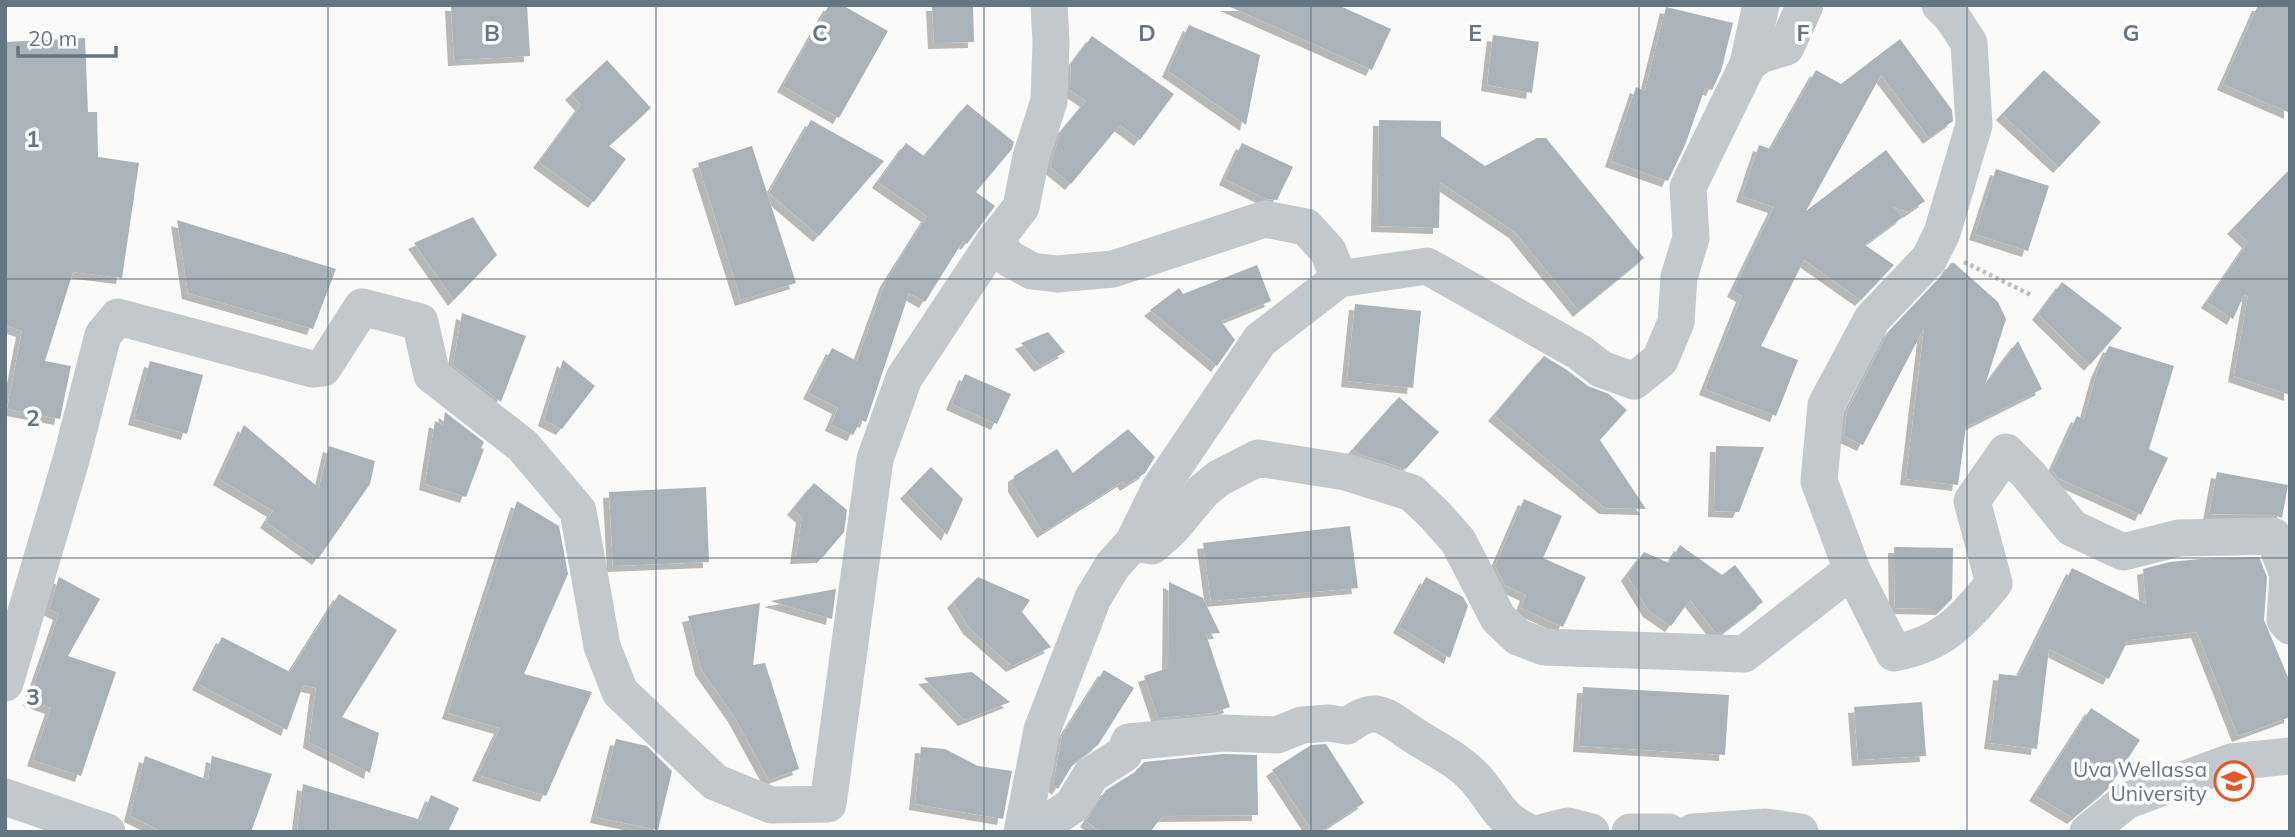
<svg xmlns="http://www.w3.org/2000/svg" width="2295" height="837" font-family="Mulish,sans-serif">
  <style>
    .building { fill: #aab3b9; filter: url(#shadow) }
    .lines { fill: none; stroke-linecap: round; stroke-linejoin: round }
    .path { stroke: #bbbfc2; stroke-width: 4.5; stroke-dasharray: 3.5 3.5; stroke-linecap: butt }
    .minor { stroke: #c3c8cc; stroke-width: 37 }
    .grid { fill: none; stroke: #657683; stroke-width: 2; stroke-opacity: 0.55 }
    .labels { text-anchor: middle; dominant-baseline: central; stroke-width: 7; stroke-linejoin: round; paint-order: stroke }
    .poi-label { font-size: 21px; fill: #657683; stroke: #fff; text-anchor: end }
    .grid-label { font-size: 23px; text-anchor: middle; font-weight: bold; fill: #657683; stroke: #fff; stroke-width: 7; stroke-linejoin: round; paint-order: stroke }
  </style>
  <defs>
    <filter id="shadow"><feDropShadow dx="-6" dy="6" stdDeviation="0" flood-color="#0004"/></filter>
  </defs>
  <rect width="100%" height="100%" fill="#fafaf8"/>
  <g class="building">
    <polygon points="451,5 527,5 530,56 454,60"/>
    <polygon points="829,5 842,5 888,31 839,118 783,86"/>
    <polygon points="932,5 973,5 974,42 934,43"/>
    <polygon points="1226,5 1338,5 1391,29 1372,70"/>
    <polygon points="2258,5 2290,5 2290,113 2223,84"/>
    <polygon points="1666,7 1733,23 1721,71 1712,90 1705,88 1685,145 1668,181 1611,161 1636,87 1645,91"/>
    <polygon points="1189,25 1260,55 1246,125 1168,71"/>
    <polygon points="1493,35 1539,42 1532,93 1487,85"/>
    <polygon points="1092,36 1174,94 1140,140 1120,125 1071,184 1050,167 1061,131 1086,101 1070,90 1071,64"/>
    <polygon points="85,38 88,112 97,112 98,157 139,163 122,278 73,272 45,361 71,366 60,419 7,409 22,331 5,325 5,42"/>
    <polygon points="1900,39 1952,110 1953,121 1929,138 1881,75 1806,211 1886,150 1925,201 1909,212 1893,207 1903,217 1865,245 1894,265 1861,300 1804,260 1761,346 1798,360 1776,416 1705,389 1742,296 1733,291 1774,207 1742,196 1759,145 1771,149 1816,70 1841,84"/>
    <polygon points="607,60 651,108 609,146 626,159 594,202 539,162 581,105 571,94"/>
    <polygon points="2044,70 2101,122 2059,167 2002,114"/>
    <polygon points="967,104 1014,142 1012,149 976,192 995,206 967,244 963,241 925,302 909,293 866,422 861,420 853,435 831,425 838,408 809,393 832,348 857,361 886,281 927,216 878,182 906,143 924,156"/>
    <polygon points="811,120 884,161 819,236 769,193"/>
    <polygon points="1379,120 1441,121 1441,136 1485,166 1537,138 1546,138 1644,258 1579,311 1515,232 1440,182 1439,228 1377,226"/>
    <polygon points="1242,143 1293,167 1277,200 1266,199 1225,179"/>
    <polygon points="752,146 796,283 741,300 698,163"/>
    <polygon points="1996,169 2049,186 2028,251 1975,234"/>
    <polygon points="2290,169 2290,395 2234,376 2248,296 2244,295 2233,319 2207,302 2248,242 2233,228"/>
    <polygon points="473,217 497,255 454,300 414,243"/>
    <polygon points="177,220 336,269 313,329 188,293"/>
    <polygon points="1951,263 1954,263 1998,302 2006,319 1985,385 2018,341 2042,389 1966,427 1958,485 1906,479 1924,328 1863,445 1844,436 1847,411 1889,331 1944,273"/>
    <polygon points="1257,265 1271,301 1221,321 1235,340 1217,366 1150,310 1179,288 1183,294"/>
    <polygon points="2062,282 2122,328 2090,365 2038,314"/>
    <polygon points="1355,304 1421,311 1413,388 1347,381"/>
    <polygon points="462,313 526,336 501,402 453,365"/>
    <polygon points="1048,332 1065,352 1040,366 1021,343"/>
    <polygon points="2109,346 2174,366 2149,449 2168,458 2141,515 2058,478 2052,470 2077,416 2084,419 2097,372"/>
    <polygon points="1544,356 1567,370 1588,386 1609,394 1627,410 1600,440 1646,509 1605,508 1494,415"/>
    <polygon points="563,360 595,386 562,429 544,420"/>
    <polygon points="150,361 203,375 187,434 134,419"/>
    <polygon points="965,374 1011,394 997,424 952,404"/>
    <polygon points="1399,397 1439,432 1406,469 1359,454 1353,449"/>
    <polygon points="445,412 484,442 481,448 484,449 466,497 425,484 435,421 443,425"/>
    <polygon points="244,425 319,488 329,446 375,461 370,484 318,559 266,522 273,511 219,479"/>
    <polygon points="1128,429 1155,457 1145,473 1126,485 1123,481 1043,532 1014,486 1014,476 1057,449 1073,473"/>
    <polygon points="1716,446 1764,447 1739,512 1714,511"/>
    <polygon points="931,467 963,499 947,535 906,493"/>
    <polygon points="2217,472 2288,485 2282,518 2273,515 2209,514"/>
    <polygon points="814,483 847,510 844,532 823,557 796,558 802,517 793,509"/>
    <polygon points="706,487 709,562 613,566 609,492"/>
    <polygon points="1524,499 1562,516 1543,558 1586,577 1563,627 1521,608 1526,595 1505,585 1495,566"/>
    <polygon points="517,501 559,526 568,574 524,674 592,692 546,796 478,775 500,728 448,713"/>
    <polygon points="1350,526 1358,588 1211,601 1203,543"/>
    <polygon points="1680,545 1722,575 1735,565 1763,602 1724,632 1715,632 1690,600 1671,626 1649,611 1627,575 1644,552 1669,563"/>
    <polygon points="1894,547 1953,548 1952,599 1942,609 1895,608"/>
    <polygon points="2259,557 2267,577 2264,620 2290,682 2290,717 2238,736 2197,632 2128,640 2109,679 2049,649 2037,749 1990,743 1999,674 2019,676 2072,568 2146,604 2143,569 2170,562 2200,559"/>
    <polygon points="59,577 100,599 68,656 116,672 81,776 33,760 51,708 29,700 59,614 49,609"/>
    <polygon points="978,577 1030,600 1022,612 1051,647 1012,666 969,628 953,602"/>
    <polygon points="1426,577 1463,597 1468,606 1450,658 1399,627"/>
    <polygon points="1169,582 1203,598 1220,633 1206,634 1230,707 1212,713 1158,718 1144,676 1168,668"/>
    <polygon points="836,589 832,619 770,601"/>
    <polygon points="339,594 397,630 342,717 379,733 370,773 309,742 316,688 303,685 287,730 198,684 222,637 290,672"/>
    <polygon points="760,603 753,665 765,663 799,769 769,780 734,716 701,669 688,616"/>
    <polygon points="1104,670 1134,688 1098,745 1073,764 1058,789 1053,785 1062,736"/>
    <polygon points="972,672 1010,702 964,720 924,678"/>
    <polygon points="1583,687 1729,695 1725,755 1579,746"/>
    <polygon points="1922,702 1926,756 1858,760 1854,707"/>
    <polygon points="2091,708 2140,740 2108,789 2073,818 2035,795"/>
    <polygon points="616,739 647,746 672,771 658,830 596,817"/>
    <polygon points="1326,744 1364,803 1320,832 1313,832 1272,770 1311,745"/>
    <polygon points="921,747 945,749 978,766 1012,771 1003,819 915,804"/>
    <polygon points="1223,754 1257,755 1258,815 1163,816 1150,832 1100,832 1086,821 1106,790 1135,772 1144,762"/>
    <polygon points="145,756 208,780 212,756 272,774 251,832 163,832 130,816"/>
    <polygon points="303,784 421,820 431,795 459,808 448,832 297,832"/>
  </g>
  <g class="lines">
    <polyline class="path" points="1964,262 2033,296"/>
    <g class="minor">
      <polyline points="1748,64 1761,5"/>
      <polyline points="994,242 1010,259 1032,271 1057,274 1113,269 1265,219 1306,227 1328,251 1339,279"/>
      <path d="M 1133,543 L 1152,546 L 1171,529 L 1203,491 L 1219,478 L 1258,458 L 1346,472 L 1412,493 L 1435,515 L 1458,541 L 1498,618 L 1518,637 L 1544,647 L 1744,654 L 1852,570 L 1894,653 C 1944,644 1963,620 1994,583 L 1972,501 L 2006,452 L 2028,474 L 2072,528 L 2123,552 L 2179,538 L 2273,536 L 2288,574 L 2285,620 L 2290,626"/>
      <polyline points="1852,570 1819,481 1826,405 1872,319 1929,259 1942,233 1974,125 1969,43 1952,17 1940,5"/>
      <polyline points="5,683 71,460 103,335 118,317 312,369 323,368 362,307 420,322 432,375 523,446 578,511 602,646 620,692 715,782 771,805 828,804 875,459 904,378 994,242 1021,207 1031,157 1049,101 1051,42 1049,5"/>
      <polyline points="5,797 107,832"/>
      <polyline points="1022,832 1042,730 1093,598 1113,565 1133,543 1160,488 1260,340 1339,279 1427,266 1579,352 1601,369 1634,381 1660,360 1676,322 1679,277 1691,238 1688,187 1748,64 1760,55 1786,47 1805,5"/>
      <path d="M 1032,832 L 1072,806 L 1091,775 L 1124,754 L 1129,742 L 1223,733 L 1277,735 L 1302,725 L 1329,723 L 1347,726 C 1355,720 1366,713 1376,714 C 1389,716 1399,726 1409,732 C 1432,748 1457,758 1476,779 C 1496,802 1497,817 1528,832"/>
      <polyline points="1544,832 1568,826 1591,832"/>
      <polyline points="1630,832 1669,832"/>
      <polyline points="1693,832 1766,827 1800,832"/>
      <polyline points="2088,832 2126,801 2231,762 2290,756"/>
    </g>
  </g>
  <path class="grid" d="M 328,5 L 328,832M 656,5 L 656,832M 984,5 L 984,832M 1311,5 L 1311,832M 1639,5 L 1639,832M 1967,5 L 1967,832M 5,279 L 2290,279M 5,558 L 2290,558"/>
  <defs>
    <g id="university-ring" transform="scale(2.0125)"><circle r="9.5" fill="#fff" stroke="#e4572e" stroke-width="1.5"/><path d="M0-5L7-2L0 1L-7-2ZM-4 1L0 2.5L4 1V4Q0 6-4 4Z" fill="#e4572e"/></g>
  </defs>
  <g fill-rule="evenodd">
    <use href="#university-ring" x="2234" y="781"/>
  </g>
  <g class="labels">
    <g class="poi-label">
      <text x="2207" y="769">Uva Wellassa<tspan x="2207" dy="24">University</tspan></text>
    </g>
  </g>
  <g class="grid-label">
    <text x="492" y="41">B</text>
    <text x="820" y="41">C</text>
    <text x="1147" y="41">D</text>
    <text x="1475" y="41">E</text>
    <text x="1803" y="41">F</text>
    <text x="2131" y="41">G</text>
    <text x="33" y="147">1</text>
    <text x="33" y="426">2</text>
    <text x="33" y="705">3</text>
  </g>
  <rect width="2295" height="837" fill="none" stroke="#657683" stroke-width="14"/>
  <path d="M18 46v10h98v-10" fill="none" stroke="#657683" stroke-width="3.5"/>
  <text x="28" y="46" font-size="21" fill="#657683" stroke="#ffffff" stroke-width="5" paint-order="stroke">20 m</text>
</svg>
